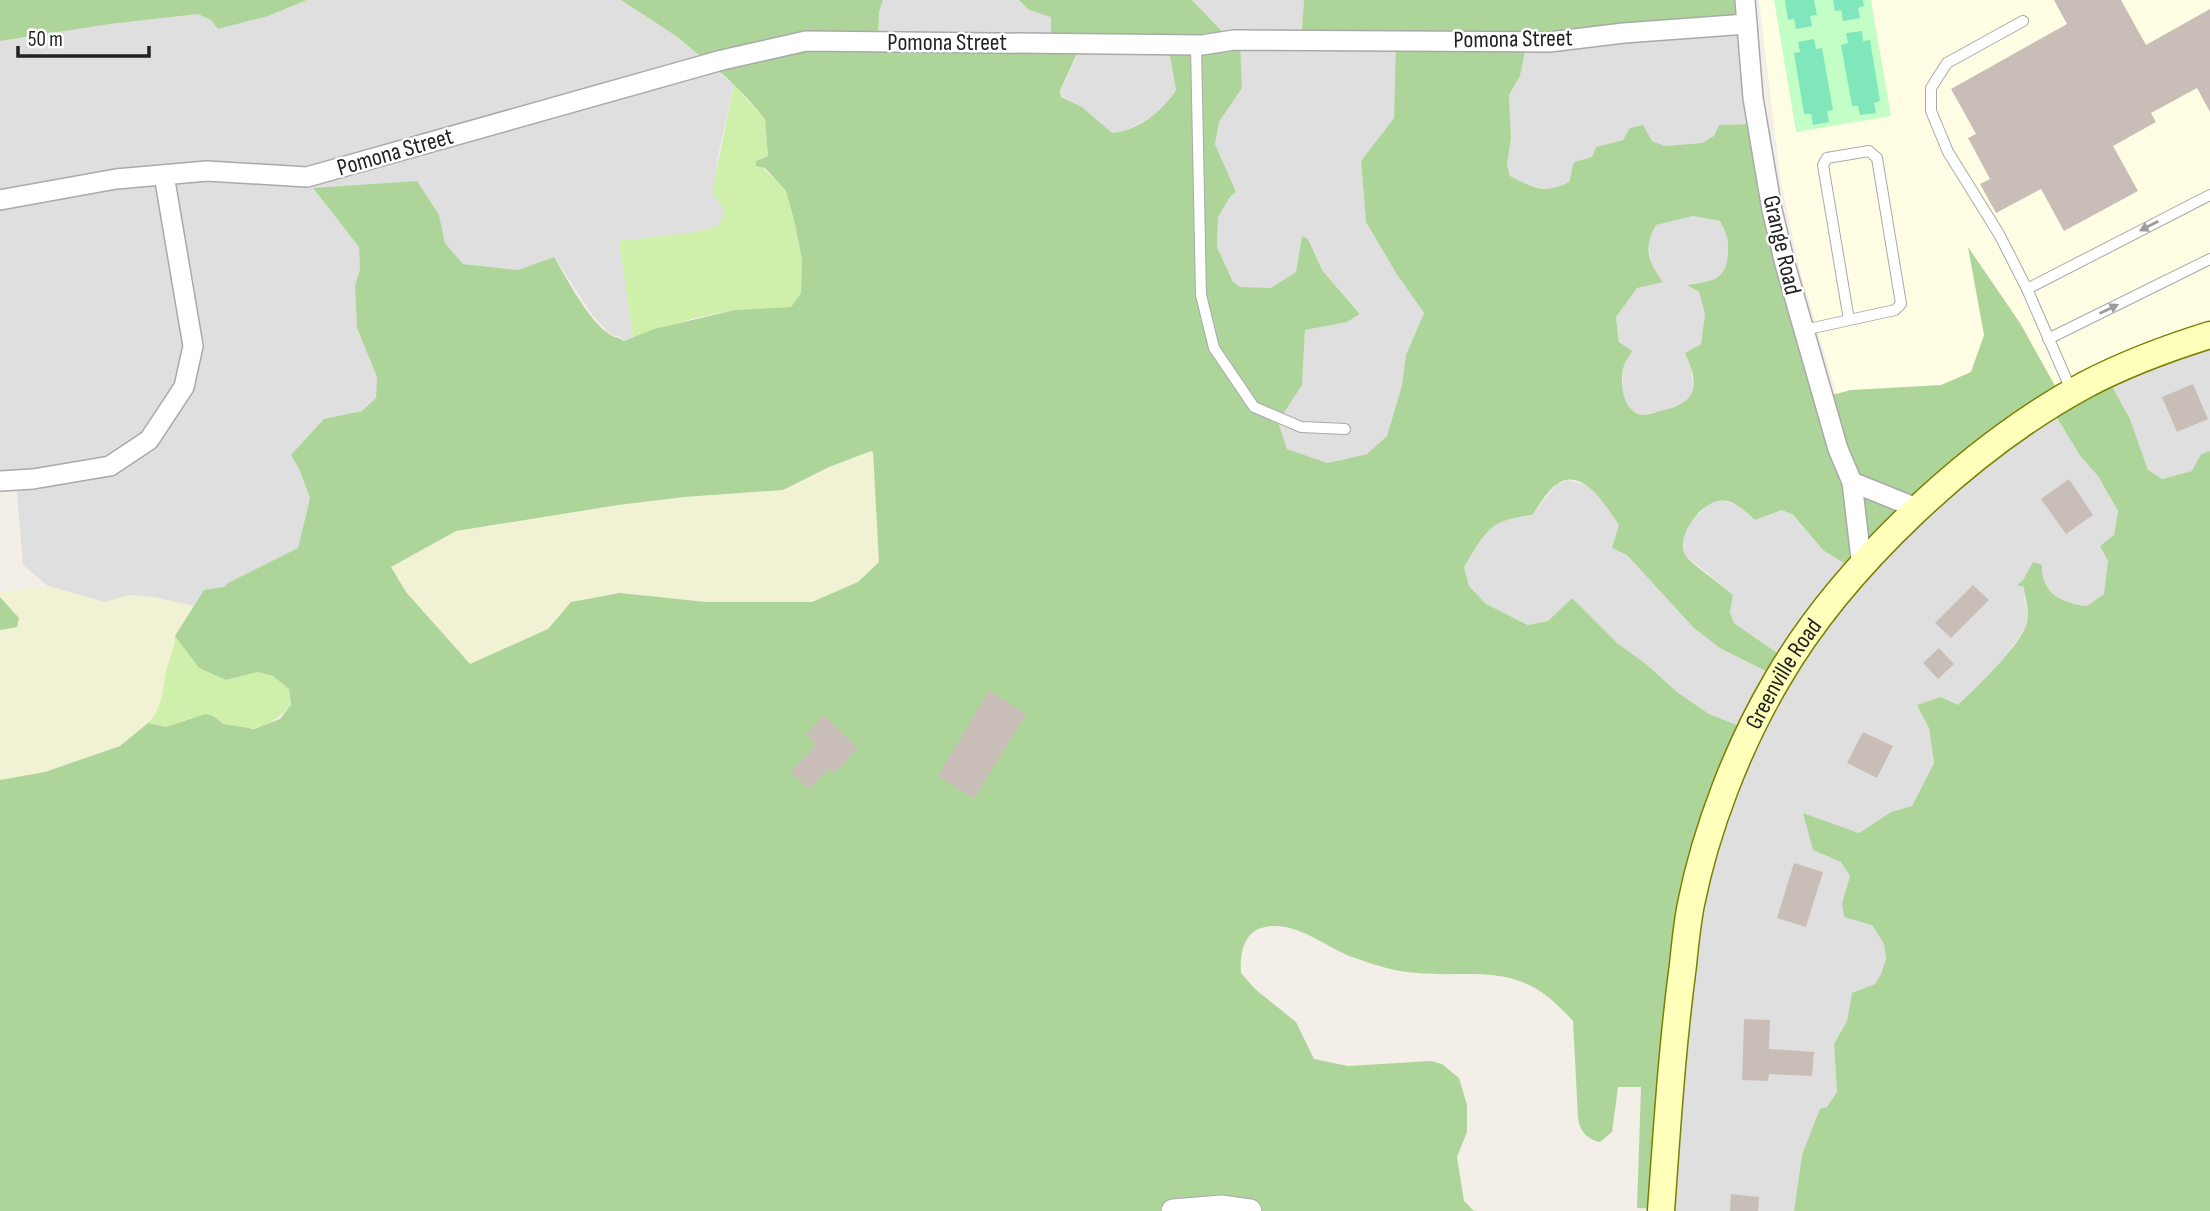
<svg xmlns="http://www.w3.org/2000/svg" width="2210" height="1211" font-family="'Sofia Sans Condensed',sans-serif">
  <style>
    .residential { fill: #e0dfdf }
    .education { fill: #fffee5 }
    .farmland { fill: #f1f2d3 }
    .grass { fill: #cff0ab }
    .forest { fill: #add59a; fill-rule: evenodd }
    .park { fill: #c4fec7 }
    .pitch { fill: #80e7bd }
    .building { fill: #c8beb7 }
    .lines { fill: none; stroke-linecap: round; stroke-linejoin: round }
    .service-casing { stroke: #a9a9a9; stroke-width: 12 }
    .minor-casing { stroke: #a9a9a9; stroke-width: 22 }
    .tertiary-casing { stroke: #a9a9a9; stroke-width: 25 }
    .secondary-casing { stroke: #778200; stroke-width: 29 }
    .service { stroke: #fff; stroke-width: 10 }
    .minor { stroke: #fff; stroke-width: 19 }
    .tertiary { stroke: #fff; stroke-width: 23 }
    .secondary { stroke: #fdffba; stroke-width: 26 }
    .oneway { fill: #9c9c9c }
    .labels { text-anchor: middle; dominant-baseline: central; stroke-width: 5; stroke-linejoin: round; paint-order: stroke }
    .street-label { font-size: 24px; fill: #222; stroke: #fff }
  </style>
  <rect width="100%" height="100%" fill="#f3efe8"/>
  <g class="residential">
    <polygon points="307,0 621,0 676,36 734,85 718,156 714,191 726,212 718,226 696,232 619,241 633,337 624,341 621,337 611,335 593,316 554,257 518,270 463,264 445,243 439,215 314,189 359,247 360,269 355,286 357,328 377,377 376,398 362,411 324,419 299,469 310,498 298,548 228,583 224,587 204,591 194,606 152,597 130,595 105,602 48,586 23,565 16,482 0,482 0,41 110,24 198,14 211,20 268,16"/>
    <polygon points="883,0 1019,0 1029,10 1051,16 1051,47 878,44 879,12"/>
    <polygon points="1192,0 1304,0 1301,42 1397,44 1394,118 1361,161 1366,222 1396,273 1424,313 1406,355 1402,385 1387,436 1367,454 1328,463 1287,449 1278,422 1302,385 1305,330 1347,322 1360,313 1322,270 1308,239 1302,237 1296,272 1271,289 1240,287 1233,282 1217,247 1218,217 1230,197 1236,192 1215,144 1219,122 1242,88 1233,43"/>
    <polygon points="1745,27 1755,124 1714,136 1702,143 1665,146 1652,141 1623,140 1596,147 1592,157 1574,162 1569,182 1555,190 1529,186 1510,176 1507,165 1511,138 1509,95 1520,76 1525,46"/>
    <polygon points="1082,42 1169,51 1176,90 1161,111 1124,132 1112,133 1082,107 1061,96 1061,91"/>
    <polygon points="1693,216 1720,221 1729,236 1728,264 1723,274 1711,281 1688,284 1699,292 1705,314 1701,344 1685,353 1690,364 1694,388 1689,400 1679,406 1642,415 1631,410 1622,394 1623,366 1616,317 1651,266 1648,239 1656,225"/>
    <polygon points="2210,337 2210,451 2201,454 2193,471 2162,479 2148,470 2130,419 2108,379"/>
    <polygon points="2052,410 2081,457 2098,476 2118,511 2104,594 2087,606 2066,603 2048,591 2041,576 2042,566 2018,585 2024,587 2024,599 2029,615 2025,627 2004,660 1958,705 1929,728 1934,763 1912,806 1891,812 1859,833 1804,814 1813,850 1841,862 1850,876 1842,902 1872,925 1884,944 1886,959 1881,974 1875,984 1852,993 1847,1021 1834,1044 1837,1092 1802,1155 1794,1211 1659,1211 1681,988 1747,729 1709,714 1677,692 1646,664 1617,643 1572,598 1548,621 1529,625 1486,604 1469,586 1464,567 1488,529 1506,518 1532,515 1557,484 1568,480 1589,486 1602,500 1619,525 1612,548 1627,555 1657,586 1783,657 1734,623 1730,612 1733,594 1685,555 1682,538 1689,524 1710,503 1720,500 1738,505 1755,520 1782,510 1792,515 1823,550"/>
  </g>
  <polygon class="education" points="1759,0 2210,0 2210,323 2147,342 2082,372 2016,411 1859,470 1799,267 1780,176"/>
  <g class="farmland">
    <polygon points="871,451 873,452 879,562 858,582 812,602 706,602 620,593 571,602 548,629 470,665 406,592 391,566 455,531 618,505 684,497 783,490 829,467"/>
    <polygon points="48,586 105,602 130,595 152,597 194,606 175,636 175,645 168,664 162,703 151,721 120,746 45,772 0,780 0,630 17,627 19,618 0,597 0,592"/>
  </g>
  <g class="grass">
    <polygon points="734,85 765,119 768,156 756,161 786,191 795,224 802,260 801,293 791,307 735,310 695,318 633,337 619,241 696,232 718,226 725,212 712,192"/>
    <path d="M 175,636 L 199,668 L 226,680 L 258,672 L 273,676 L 289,689 L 291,705 C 270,730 240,737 213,716 L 195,717 L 166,727 L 148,723 C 165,706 162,685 168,664 C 171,654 175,647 175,636 Z"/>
  </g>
  <g class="forest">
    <polygon points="0,0 307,0 268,16 218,29 211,20 198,14 110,24 0,41"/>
    <path d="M 621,0 L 883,0 L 879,12 L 878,44 L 1051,47 L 1051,17 L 1029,10 L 1019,0 L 1192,0 L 1233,43 L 1240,44 L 1242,88 L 1219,122 L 1215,144 L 1236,192 L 1230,197 L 1218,217 L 1217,247 L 1233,282 L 1240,287 L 1271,288 L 1296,272 L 1302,236 L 1308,239 L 1322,270 L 1360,314 L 1347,322 L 1305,330 L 1302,385 L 1278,422 L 1287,449 L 1328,463 L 1367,454 L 1387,436 L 1402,385 L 1406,355 L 1424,313 L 1396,273 L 1366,222 L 1361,161 L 1394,118 L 1396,45 L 1301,42 L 1304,0 L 1744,0 L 1746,22 L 1526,46 L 1520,76 L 1509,95 L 1511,138 L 1507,165 L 1510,176 C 1533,188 1545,195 1569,182 L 1574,162 L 1592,157 L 1596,147 L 1623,140 L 1630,128 L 1643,125 L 1652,141 L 1665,146 L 1702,143 L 1714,136 L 1719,125 L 1755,124 L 1824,397 L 1851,390 L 1941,385 L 1971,372 L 1984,335 L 1968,247 L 2020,323 L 2063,400 L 2108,379 L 2130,419 L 2148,470 L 2162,479 L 2192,471 L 2201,454 L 2210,451 L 2210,1211 L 1794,1211 L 1802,1155 L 1820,1109 L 1827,1107 L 1837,1092 L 1834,1044 L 1847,1021 L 1852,993 L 1875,984 L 1881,974 L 1886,959 L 1884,944 L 1872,925 L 1844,917 L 1842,903 L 1850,876 L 1841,862 L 1813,850 L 1803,813 L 1859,833 L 1891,812 L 1912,806 L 1934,763 L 1929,728 L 1917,705 L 1941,697 L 1958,705 C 1976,687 2030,639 2028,614 C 2028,605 2024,596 2024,587 L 2017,585 L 2023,580 L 2033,562 L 2042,565 C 2041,594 2062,603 2087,606 L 2104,594 L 2108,561 L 2100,546 L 2114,535 L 2118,511 L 2098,476 L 2081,457 L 2052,410 L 1857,571 L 1823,550 L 1793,515 L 1782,510 L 1755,520 C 1745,511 1733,498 1718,501 C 1700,504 1674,538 1686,556 C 1695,567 1721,584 1733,595 L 1730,612 L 1734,623 L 1783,657 L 1778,677 L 1720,648 L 1694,628 L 1627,555 L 1612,548 L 1619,525 C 1607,508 1583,466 1557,484 C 1547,491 1539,506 1532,515 C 1487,521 1488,530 1464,567 L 1469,586 L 1486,604 L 1528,625 L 1548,621 L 1572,598 L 1617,643 L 1646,664 L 1677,692 L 1709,714 L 1747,729 L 1712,831 L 1659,1209 L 1637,1208 L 1641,1087 L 1618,1087 L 1612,1132 L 1600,1142 C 1587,1139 1580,1132 1578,1118 L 1573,1021 C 1560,1007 1545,992 1527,984 C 1492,968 1454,977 1417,973 C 1397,972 1374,965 1355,958 C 1325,948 1295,918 1261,928 C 1242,934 1240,958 1241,973 L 1255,989 L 1296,1022 L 1314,1059 L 1348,1066 L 1431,1061 L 1442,1064 L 1459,1078 L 1467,1105 L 1467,1132 L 1457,1157 L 1464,1201 L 1474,1211 L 0,1211 L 0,780 L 45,772 L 120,746 L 148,723 L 166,727 L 205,714 L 213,716 L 224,724 L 254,729 L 280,719 L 291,705 L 289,689 L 273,676 L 258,672 L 226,680 L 199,668 L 175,636 L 204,590 L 224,587 L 228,583 L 298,548 L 310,498 L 299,469 L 291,455 L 324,419 L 362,411 L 376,398 L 377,377 L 357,328 L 355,286 L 360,269 L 359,247 L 313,188 L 417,181 L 439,215 L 445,243 L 463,264 L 518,270 L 554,257 C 567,279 588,320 609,334 C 614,338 619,337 624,341 L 654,329 L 735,310 L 791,307 L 801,293 L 802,260 L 795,224 L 786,191 L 765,168 L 756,166 L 756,161 L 768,156 L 765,119 L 747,98 L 727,78 L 676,36 ZM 1082,42 L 1169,51 L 1176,90 C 1164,110 1136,132 1112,133 L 1082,107 L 1061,97 L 1060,91 ZM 1693,216 L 1720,221 C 1726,232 1729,238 1728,252 C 1727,281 1712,281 1687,285 L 1699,292 L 1705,314 L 1701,344 L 1685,353 C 1699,383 1699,402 1664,410 C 1658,411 1649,415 1643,415 C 1622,413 1619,380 1624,365 C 1626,360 1630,355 1632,351 L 1619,342 L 1616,317 L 1637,288 L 1663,282 C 1648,262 1643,248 1656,225 ZM 871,451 L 873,452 L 879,562 L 858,582 L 812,602 L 706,602 L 620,593 L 571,602 L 548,629 L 470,664 L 406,592 L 391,567 L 456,531 L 618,505 L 684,497 L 783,490 L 829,467 Z"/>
    <polygon points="0,597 19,618 17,627 0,630"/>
  </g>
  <polygon class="park" points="1774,0 1871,0 1891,116 1796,132"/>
  <g class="pitch">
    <polygon points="1785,0 1814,0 1817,15 1810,16 1812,26 1796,29 1794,19 1788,20"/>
    <polygon points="1833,0 1863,0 1864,6 1858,8 1860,18 1843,21 1841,10 1835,11"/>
    <polygon points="1862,31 1863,41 1870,40 1880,101 1874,103 1876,113 1860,115 1858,106 1852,106 1841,45 1848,43 1846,33"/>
    <polygon points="1814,39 1816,49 1822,48 1833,110 1827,111 1829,122 1813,125 1811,114 1804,114 1794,53 1800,52 1798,42"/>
  </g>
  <g class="building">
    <polygon points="2054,0 2121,0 2146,45 2210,9 2210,112 2197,88 2151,113 2156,122 2113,146 2138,191 2064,231 2041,189 1996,213 1980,184 1990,179 1968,138 1976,134 1951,89 2067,24"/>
    <polygon points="2193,384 2208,419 2177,432 2162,397"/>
    <polygon points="2069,479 2093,515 2066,534 2041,499"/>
    <polygon points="1973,585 1989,600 1951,638 1935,623"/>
    <polygon points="1939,648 1954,664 1938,679 1923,663"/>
    <polygon points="989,690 1026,714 974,799 938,776"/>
    <polygon points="824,715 858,748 835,773 830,769 809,789 790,772 816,745 806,734"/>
    <polygon points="1863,732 1893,746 1877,778 1847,763"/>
    <polygon points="1794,863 1823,872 1806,927 1777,918"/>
    <polygon points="1744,1019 1770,1020 1769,1049 1814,1052 1812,1076 1769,1074 1768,1081 1742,1080"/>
    <polygon points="1731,1194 1759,1197 1758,1211 1730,1211"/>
  </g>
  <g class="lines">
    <g class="service-casing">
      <g id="service">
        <polyline points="2023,21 1947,63 1931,88 1931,111 1948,152 1999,234 2027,289"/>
        <polyline points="1196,45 1201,295 1214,348 1254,407 1301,427 1345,429"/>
        <polyline points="1804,330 1895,310 1901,304 1877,158 1869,151 1827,158 1823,165 1849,320"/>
        <polyline points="2048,339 2210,259"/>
        <polyline points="2072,392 2027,289 2210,195"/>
      </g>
    </g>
    <g class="minor-casing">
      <g id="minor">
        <polyline points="1745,0 1753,98 1772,210 1785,264 1838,449 1852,482 1862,567"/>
        <polyline points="0,200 116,179 207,171 307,177 722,60 806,41 1202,45 1234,40 1549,42 1624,33 1747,24"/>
        <polyline points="0,481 33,479 110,466 149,440 184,387 193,346 164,175"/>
        <polyline points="1852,482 1919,509"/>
      </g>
    </g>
    <g class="tertiary-casing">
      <polyline id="tertiary" points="1173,1211 1221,1207 1250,1211"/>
    </g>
    <g class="secondary-casing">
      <g id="secondary">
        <path id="s1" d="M 1661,1211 C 1667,1129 1672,1047 1683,965 C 1685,945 1687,924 1691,904 C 1706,829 1738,746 1777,680 C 1842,567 1971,447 2085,385 C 2125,364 2168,348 2210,335"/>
      </g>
    </g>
    <use href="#service" class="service"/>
    <use href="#minor" class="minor"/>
    <use href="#tertiary" class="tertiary"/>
    <use href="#secondary" class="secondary"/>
  </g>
  <defs><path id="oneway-solid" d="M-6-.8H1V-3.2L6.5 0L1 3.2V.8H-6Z" transform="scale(1.75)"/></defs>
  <g class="oneway">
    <use href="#oneway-solid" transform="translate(2149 226) rotate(153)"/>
    <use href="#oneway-solid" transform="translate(2109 309) rotate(-26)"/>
  </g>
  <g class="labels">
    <g class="street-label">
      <text transform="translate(1513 39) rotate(-1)">Pomona Street</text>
      <text x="947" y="42">Pomona Street</text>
      <text transform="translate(395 152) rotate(-16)">Pomona Street</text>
      <text transform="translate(1782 245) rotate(77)">Grange Road</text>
      <text stroke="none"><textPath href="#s1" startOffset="558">Greenville Road</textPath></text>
    </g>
  </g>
  <path d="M18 46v10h131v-10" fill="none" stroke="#222222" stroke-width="3.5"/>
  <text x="28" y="46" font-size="21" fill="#222222" stroke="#ffffff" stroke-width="5" paint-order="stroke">50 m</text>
</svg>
